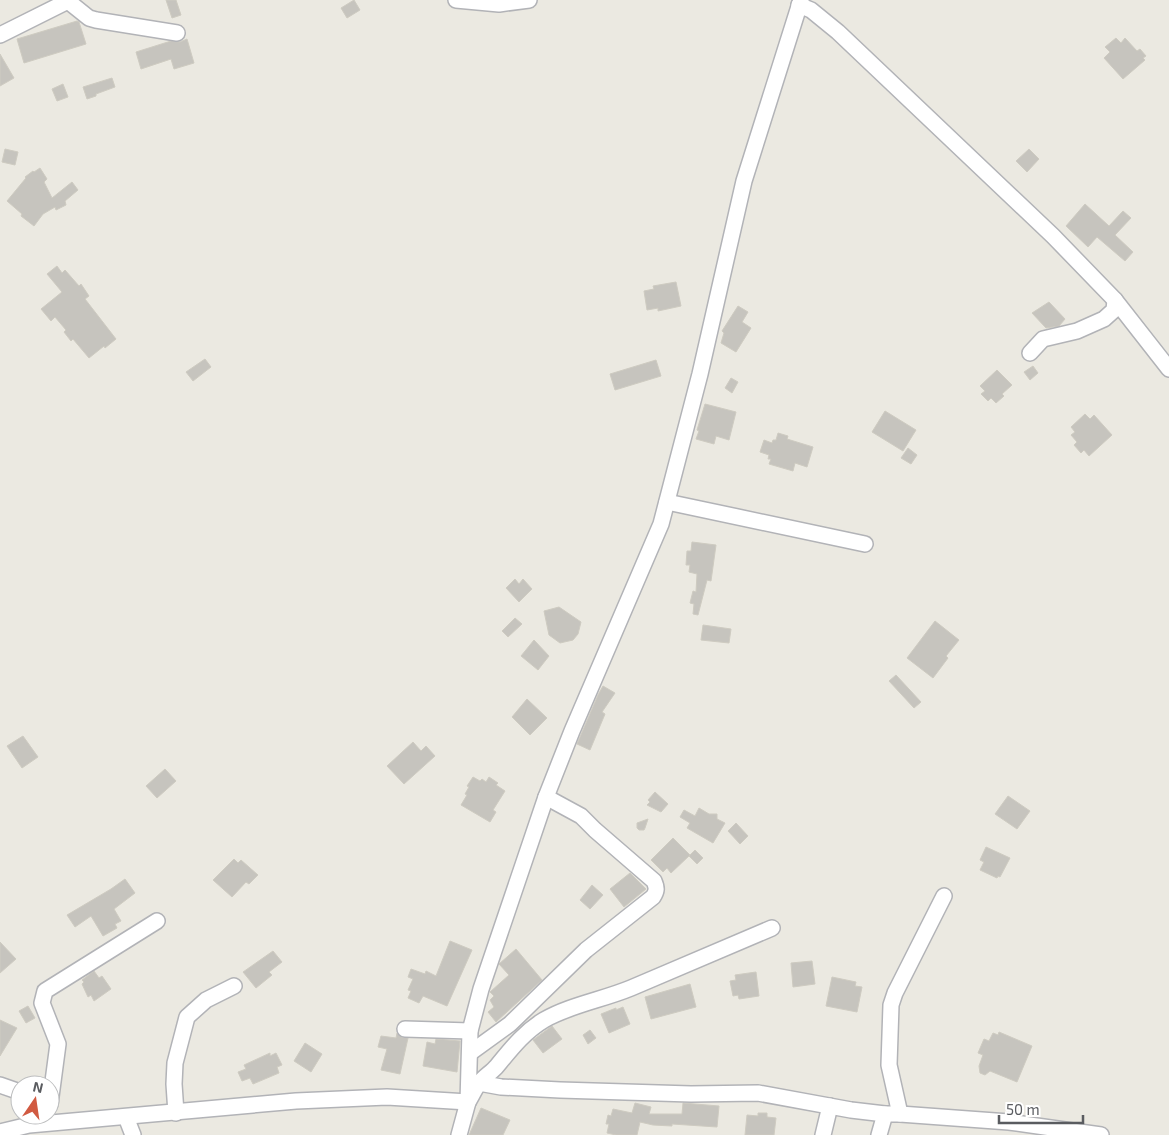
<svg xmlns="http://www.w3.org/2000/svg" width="1169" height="1135" font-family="'Exo 2',sans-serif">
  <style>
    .building { fill: #c6c4be; stroke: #cecbc1 }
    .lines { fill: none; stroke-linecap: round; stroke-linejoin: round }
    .minor-casing { stroke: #b2b3b7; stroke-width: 18 }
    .minor { stroke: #fff; stroke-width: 15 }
  </style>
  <rect width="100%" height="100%" fill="#ebe9e1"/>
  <g class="building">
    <polygon points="166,0 176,0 181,15 172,18"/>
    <polygon points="354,0 360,10 347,18 341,8"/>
    <polygon points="77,21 79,22 86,44 24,63 17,39"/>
    <polygon points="1116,38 1121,43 1125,38 1137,51 1140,49 1146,56 1143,58 1145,60 1123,79 1104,58 1110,52 1105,47"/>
    <polygon points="187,39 194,63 174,69 171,59 141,69 136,52 171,41 180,42"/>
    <polygon points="0,54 14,78 0,86"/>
    <polygon points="112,78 115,87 96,94 96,96 87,99 83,87"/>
    <polygon points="63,84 68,97 57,101 52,89"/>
    <polygon points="5,149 18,152 15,165 2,162"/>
    <polygon points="1029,149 1039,159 1027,172 1016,161"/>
    <polygon points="40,168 47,179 44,182 52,198 72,182 78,190 65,201 66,205 56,210 55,207 43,214 34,226 21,216 22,214 7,201 26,178 25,177 33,171 34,172"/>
    <polygon points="1085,204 1109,226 1123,211 1131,218 1115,235 1133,252 1125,261 1097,237 1088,247 1066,226"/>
    <polygon points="57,266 62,273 65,270 79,286 81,284 89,296 85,299 116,339 105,348 104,346 89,358 73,339 71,341 64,332 66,330 55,317 51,321 41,309 62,292 47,274"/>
    <polygon points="676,282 681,306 658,311 658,308 647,310 644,291 654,289 653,286"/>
    <polygon points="1049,302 1065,319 1059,326 1046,328 1032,313"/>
    <polygon points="738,306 748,312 742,322 751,328 736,352 721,343 724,333 722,331"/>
    <polygon points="205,359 211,367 193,381 186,372"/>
    <polygon points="656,360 661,376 615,390 610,374"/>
    <polygon points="1033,366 1038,373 1030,380 1024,372"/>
    <polygon points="997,370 1012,385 1002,394 1004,396 996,403 991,398 988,401 981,394 985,391 980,386"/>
    <polygon points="731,378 738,382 732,393 725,388"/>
    <polygon points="705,404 736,412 729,440 716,436 714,444 696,439 699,431 697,430"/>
    <polygon points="885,411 916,430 903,451 872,432"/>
    <polygon points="1085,414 1090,419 1094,415 1112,435 1089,456 1084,450 1081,453 1074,445 1077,442 1071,435 1075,432 1071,427"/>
    <polygon points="778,433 788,436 787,439 813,447 807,467 795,463 793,471 769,464 771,459 768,459 769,455 760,452 764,440 772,443 773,440 776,440"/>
    <polygon points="908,448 917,455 911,464 901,458"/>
    <polygon points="692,542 716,545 711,581 707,580 698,615 693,614 694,604 690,603 693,591 696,592 697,574 689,572 690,565 686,565 687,551 691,551"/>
    <polygon points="515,579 519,584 523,579 532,589 519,602 506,588"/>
    <polygon points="559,607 581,622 578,634 573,640 560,643 549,635 544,611"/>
    <polygon points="515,618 522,624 508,637 502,631"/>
    <polygon points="935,621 959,640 946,656 948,658 933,678 907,658"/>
    <polygon points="703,625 731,629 729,643 701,640"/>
    <polygon points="534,640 549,656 538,670 521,656"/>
    <polygon points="896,675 921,702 914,708 889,681"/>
    <polygon points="603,686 615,693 602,712 605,714 590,750 577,744 598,695"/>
    <polygon points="527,699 547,718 530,735 512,717"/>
    <polygon points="23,736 38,757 22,768 7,746"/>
    <polygon points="413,742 421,751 426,746 435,756 404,784 387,766"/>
    <polygon points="165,769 176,781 157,798 146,786"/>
    <polygon points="473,777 480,781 482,779 486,782 489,777 498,783 496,785 505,791 493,810 496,812 490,822 461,805 467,795 465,794 469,787 467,786"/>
    <polygon points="655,792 668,804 661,812 647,805 650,802 648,800"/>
    <polygon points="1008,796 1030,811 1017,829 995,814"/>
    <polygon points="699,808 709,814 717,814 717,819 725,823 713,843 687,828 690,823 680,817 684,810 695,816"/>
    <polygon points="648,819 645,828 644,830 639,830 637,828 637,823"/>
    <polygon points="736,823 748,836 740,844 728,831"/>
    <polygon points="673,838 690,855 671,873 667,868 663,872 651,860"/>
    <polygon points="986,847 1010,858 1000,877 998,876 997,878 980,870 984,862 980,860"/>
    <polygon points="695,850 703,858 697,864 689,856"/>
    <polygon points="234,859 238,863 241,860 258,875 249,884 246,882 232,897 213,880"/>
    <polygon points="630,873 646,889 624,907 610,889"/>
    <polygon points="125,879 135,893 114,909 121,921 115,924 117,928 103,936 91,916 75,927 67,915 111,889"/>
    <polygon points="592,885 603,895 590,909 580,900"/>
    <polygon points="450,941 472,950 447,1006 423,996 419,1003 408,998 411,991 408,990 413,979 408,977 411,969 425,974 426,971 436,976"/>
    <polygon points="0,942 16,959 0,973"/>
    <polygon points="516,949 542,980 496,1022 488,1012 494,1007 490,1000 494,996 490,992 509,975 499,964"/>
    <polygon points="273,951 282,962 269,972 272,975 256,988 243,972"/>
    <polygon points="812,961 815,984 793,987 791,963"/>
    <polygon points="94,971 99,978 102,976 111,989 94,1001 91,995 88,997 82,984 84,982 82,980"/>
    <polygon points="756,972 759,996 739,999 738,995 733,996 730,981 736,980 735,975"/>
    <polygon points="832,977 856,982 855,986 862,987 857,1012 826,1006"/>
    <polygon points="690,984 696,1007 651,1019 645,997"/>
    <polygon points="28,1006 35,1018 26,1023 19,1011"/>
    <polygon points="623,1007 630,1024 609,1033 601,1014 616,1008 616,1010"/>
    <polygon points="0,1020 17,1028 0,1056"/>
    <polygon points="552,1026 562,1039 543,1053 533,1040"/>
    <polygon points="590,1030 596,1038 588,1044 583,1035"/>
    <polygon points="999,1032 1032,1046 1017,1082 990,1071 985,1075 980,1073 979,1066 983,1055 978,1053 984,1039 989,1041 993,1033 998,1035"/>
    <polygon points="397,1033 401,1037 408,1038 400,1074 381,1070 387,1049 378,1047 381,1036 396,1038"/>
    <polygon points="436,1039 460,1041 457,1072 423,1066 427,1042 435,1044"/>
    <polygon points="305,1043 322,1054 311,1072 294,1061"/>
    <polygon points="270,1053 270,1056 276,1053 282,1065 277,1067 279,1073 253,1084 250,1078 242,1081 238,1072 246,1069 244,1065"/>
    <polygon points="635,1103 651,1107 649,1114 682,1114 683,1103 719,1106 717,1127 672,1124 672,1126 653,1125 640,1122 637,1135 616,1135 607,1133 609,1124 606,1124 608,1115 611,1116 613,1109 632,1113"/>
    <polygon points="481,1108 510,1120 503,1135 469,1135"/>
    <polygon points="758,1113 767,1113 767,1117 776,1118 774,1135 745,1135 747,1115 758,1116"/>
  </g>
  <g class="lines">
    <g class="minor-casing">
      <g id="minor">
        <polyline points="456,0 499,4 529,0"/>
        <polyline points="69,2 89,18 96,20 177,33"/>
        <polyline points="799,5 811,10 838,32 1053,236 1115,300 1169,369"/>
        <polyline points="0,35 70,0"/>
        <polyline points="1030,353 1043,339 1077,331 1104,319 1114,310 1115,300"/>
        <polyline points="667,502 865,544"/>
        <polyline points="405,1029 470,1031"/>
        <path d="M 470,1053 L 510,1024 L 586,950 L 653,897 C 657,891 657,888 654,881 L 595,830 L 581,816 L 546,797"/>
        <polyline points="479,1083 501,1087 560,1090 691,1094 758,1093 851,1110 885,1114 900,1114 1009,1122 1101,1135"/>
        <polyline points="0,1085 20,1092"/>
        <polyline points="50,1104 58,1044 42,1003 45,991 157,921"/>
        <polyline points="176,1113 174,1084 175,1063 187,1017 206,1000 234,986"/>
        <polyline points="900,1114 889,1065 891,1005 895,993 944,896"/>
        <polyline points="126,1117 133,1135"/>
        <path d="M 0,1132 L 29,1125 L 296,1101 L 387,1097 L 468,1102 C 472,1096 475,1088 480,1082 C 485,1076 492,1072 497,1066 C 511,1049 524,1032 544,1020 C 570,1005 602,1000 631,988 L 772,928"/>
        <polyline points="459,1135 468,1102 470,1031 481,989 546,797 572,731 661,524 700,374 744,181 801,0"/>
        <polyline points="823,1135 830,1106"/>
        <polyline points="879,1135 885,1114"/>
      </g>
    </g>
    <use href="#minor" class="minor"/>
  </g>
  <g transform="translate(35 1100) rotate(13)"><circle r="24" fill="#ffffff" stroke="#bdbebf"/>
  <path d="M0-4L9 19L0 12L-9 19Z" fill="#d15a41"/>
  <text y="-8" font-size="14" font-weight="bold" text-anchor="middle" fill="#5a5c60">N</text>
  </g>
  <path d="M999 1115v8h84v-8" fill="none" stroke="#5a5c60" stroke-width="2.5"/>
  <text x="1006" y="1115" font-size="15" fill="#5a5c60" stroke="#ffffff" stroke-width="4" paint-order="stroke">50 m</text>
</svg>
